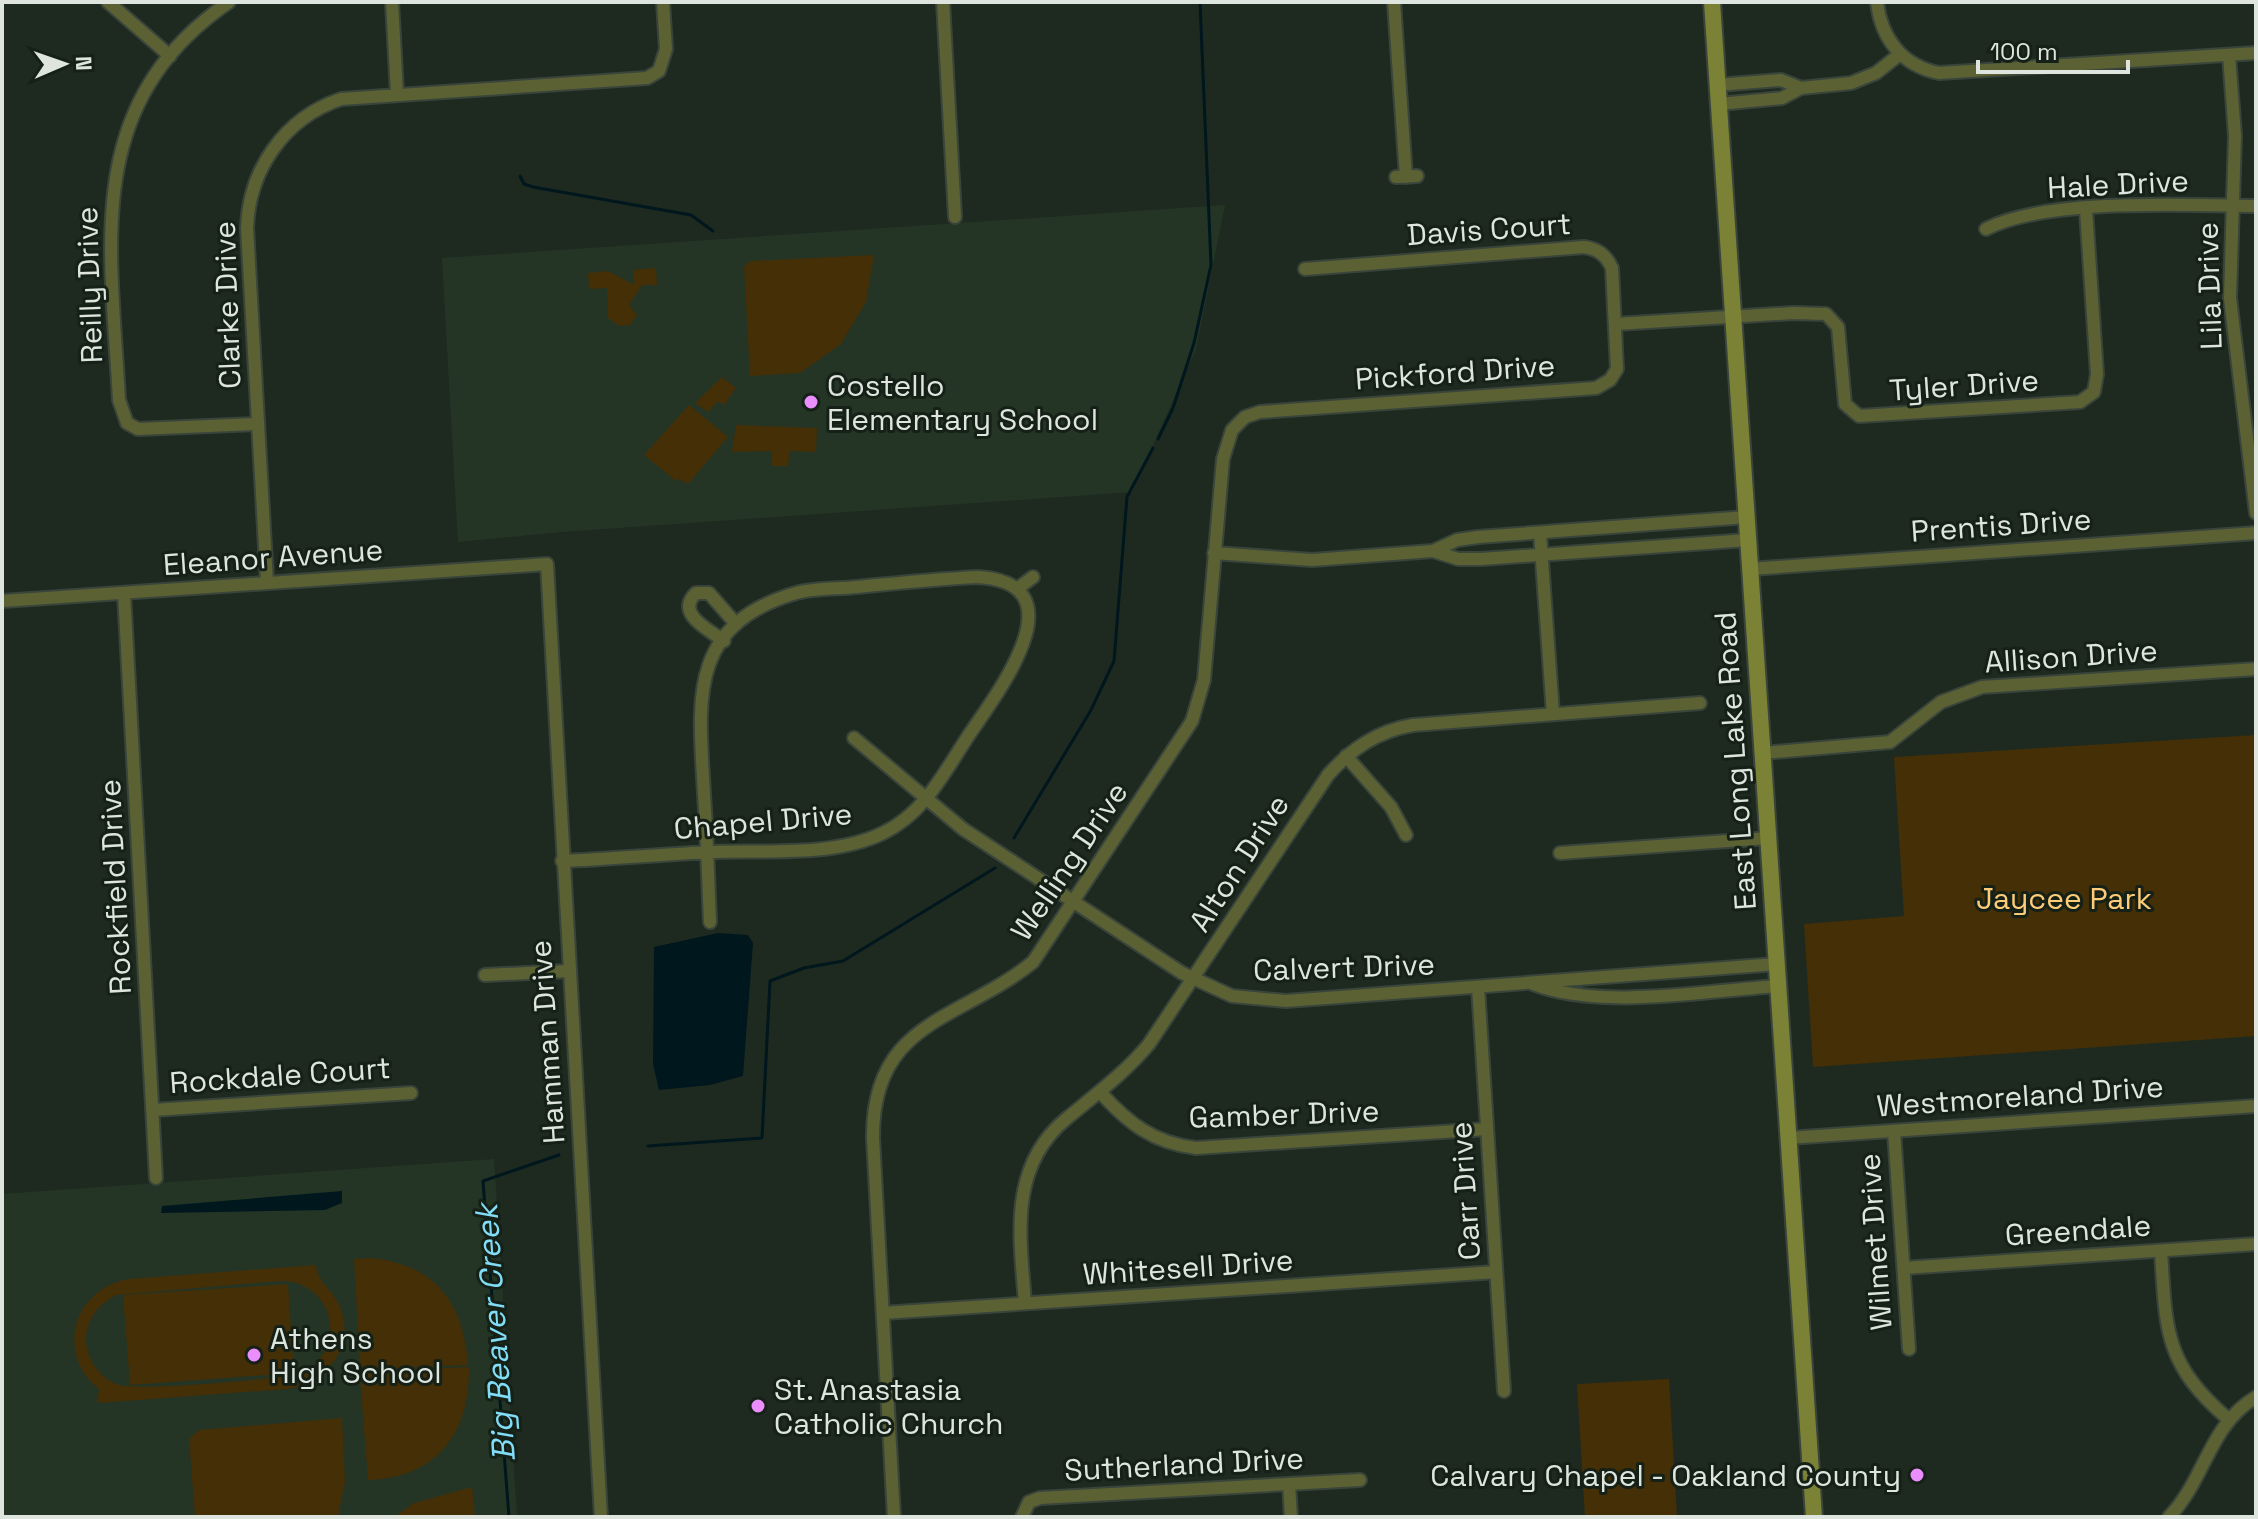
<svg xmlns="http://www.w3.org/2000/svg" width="2258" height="1519" font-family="'Space Grotesk',sans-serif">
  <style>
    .built { fill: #243526 }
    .green { fill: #442f07; fill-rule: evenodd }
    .water { fill: #00171d }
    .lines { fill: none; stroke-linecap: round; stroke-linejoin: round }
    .stream { stroke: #00171d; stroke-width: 3 }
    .street-casing { stroke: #39443b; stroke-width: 16 }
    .secondary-casing { stroke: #39443b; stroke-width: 20 }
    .street { stroke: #5c6133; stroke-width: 12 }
    .secondary { stroke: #7b8135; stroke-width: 16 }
    .poi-dot { fill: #ea8dfd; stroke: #152017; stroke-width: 3 }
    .labels { text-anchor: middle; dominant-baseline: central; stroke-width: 6; stroke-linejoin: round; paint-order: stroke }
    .street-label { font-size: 30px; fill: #dde5de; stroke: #152017 }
    .poi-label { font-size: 30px; fill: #dde5de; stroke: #152017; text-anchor: start }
    .park-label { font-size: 30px; fill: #fecc77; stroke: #152017 }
    .water-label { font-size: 32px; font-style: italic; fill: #81ddf6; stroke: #152017 }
  </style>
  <rect width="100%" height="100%" fill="#1e2a20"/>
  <g class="built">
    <polygon points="1225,205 1196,349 1132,492 561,532 458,542 442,258"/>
    <polygon points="494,1159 517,1517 2,1517 2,1194"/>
  </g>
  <g class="green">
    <polygon points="874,255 866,302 841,344 800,373 750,376 744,267 750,261"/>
    <polygon points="656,268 657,285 642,285 629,305 637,315 630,325 619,326 608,318 607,288 589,289 588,273 608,271 634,285 633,270"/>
    <polygon points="722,377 736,388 724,405 718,401 708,412 695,403"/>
    <polygon points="689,405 728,437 688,484 679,479 676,481 644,455"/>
    <polygon points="736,425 817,428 816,452 790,451 788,466 772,466 772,451 732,452"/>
    <polygon points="2256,735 2256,1036 1813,1067 1804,924 1904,916 1894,757"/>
    <path d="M 373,1258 C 438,1267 463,1303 468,1365 L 365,1369 L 360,1365 L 354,1259 Z"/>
    <path d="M 316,1265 C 317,1283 334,1290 340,1307 C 356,1346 327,1383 288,1389 L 97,1403 L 99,1389 C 54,1353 74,1288 129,1279 ZM 281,1281 C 334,1281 349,1349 302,1373 C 281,1379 138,1391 119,1385 C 99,1378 86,1359 86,1338 C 87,1319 99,1304 116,1295 Z"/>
    <polygon points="288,1284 294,1373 130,1385 123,1295"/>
    <path d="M 469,1367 C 470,1433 437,1478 368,1480 L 360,1378 L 366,1371 Z"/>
    <polygon points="1669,1379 1677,1517 1585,1517 1577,1384"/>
    <polygon points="342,1418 345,1482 338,1517 195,1517 189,1439 199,1430"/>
    <polygon points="472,1487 475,1517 394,1517 414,1503"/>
  </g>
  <g class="water">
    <polygon points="718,933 748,935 753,943 743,1076 710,1085 659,1090 653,1064 654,947"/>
    <polygon points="342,1191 342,1203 325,1210 161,1213 162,1206"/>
  </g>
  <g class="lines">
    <g class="stream">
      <polyline points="520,176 524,184 533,187 691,215 713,231"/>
      <polyline points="1158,439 1173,408 1194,343 1211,265 1200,2"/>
      <polyline points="1014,838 1091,710 1114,661 1127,497 1153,448"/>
      <polyline points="648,1146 762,1138 770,981 804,968 843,961 995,868"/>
      <polyline points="509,1517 483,1181 559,1155"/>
    </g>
    <g class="street-casing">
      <g id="street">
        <polyline points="108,2 170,56"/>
        <path d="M 229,2 C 81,104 111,245 119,400 L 127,423 L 138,429 L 258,424"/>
        <polyline points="392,2 397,93"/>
        <polyline points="943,2 955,217"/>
        <polyline points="1394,2 1406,177"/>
        <path d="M 1877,2 C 1881,38 1902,66 1939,73 L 2256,53"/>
        <polyline points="2229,55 2235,136 2230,298 2256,513"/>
        <polyline points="1717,85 1781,80 1801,88"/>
        <polyline points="1719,104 1782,98 1801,88 1851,83 1876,73 1900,54"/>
        <polyline points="1396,177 1417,176"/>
        <path d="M 1986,229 C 2047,198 2185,205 2256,206"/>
        <polyline points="1616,324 1793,313 1826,314 1838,327 1845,404 1859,416 2080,402 2094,392 2097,374 2086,210"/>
        <polyline points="1540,533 1553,714"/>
        <polyline points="1433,551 1458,559 1481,559 1748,540"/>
        <polyline points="1214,553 1312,560 1433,551 1457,540 1478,537 1747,517"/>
        <polyline points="1750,569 2256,533"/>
        <path d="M 267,582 L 247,228 C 249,170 284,118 341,99 L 647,78 L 659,71 L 666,49 L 663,2"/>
        <polyline points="1017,589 1033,577"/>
        <polyline points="124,593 156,1178"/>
        <polyline points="2,601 547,564 601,1517"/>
        <path d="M 724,641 C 708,629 675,614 696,593 L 709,593 L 736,624"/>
        <polyline points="854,738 963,829 1182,973 1232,996 1286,1001 1777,964"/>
        <polyline points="1763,753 1890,742 1941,702 1982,687 2256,669"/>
        <polyline points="1346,756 1391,807 1406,835"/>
        <polyline points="1560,853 1769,838"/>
        <path d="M 562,861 C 613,859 663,854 714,852 C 767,850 834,857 883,833 C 927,812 946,768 973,729 C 1002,687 1079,583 978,577 C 937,579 897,583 857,587 C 837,589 815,588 796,593 C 686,625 699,703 704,794 C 707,837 708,879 710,922"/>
        <polyline points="485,975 568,971"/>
        <path d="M 1533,984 C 1600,1010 1706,991 1778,986"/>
        <polyline points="1478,987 1504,1391"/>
        <path d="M 1100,1092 C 1128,1123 1153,1143 1196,1148 L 1487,1129"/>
        <polyline points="153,1110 411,1093"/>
        <polyline points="1894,1131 1909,1349"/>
        <polyline points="1788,1138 2256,1106"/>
        <path d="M 2161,1251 C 2166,1330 2164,1364 2228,1419"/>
        <polyline points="1904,1268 2256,1244"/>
        <path d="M 1025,1303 C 1020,1237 1008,1167 1066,1119 C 1095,1095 1125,1073 1149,1044 L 1328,775 C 1352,748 1378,731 1413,725 L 1700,703"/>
        <polyline points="883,1313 1496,1272"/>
        <polyline points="1289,1484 1291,1517"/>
        <path d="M 894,1517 L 873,1138 C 872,1020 960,1021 1033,962 L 1192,721 L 1204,680 L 1223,459 L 1232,430 L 1245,417 L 1260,412 L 1596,388 L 1610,380 L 1617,369 L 1612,268 C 1606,255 1598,249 1584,247 L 1305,269"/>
        <polyline points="1022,1517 1029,1502 1040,1498 1360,1480"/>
        <path d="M 2169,1517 C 2205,1480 2209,1425 2256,1397"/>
      </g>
    </g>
    <g class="secondary-casing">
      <polyline id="secondary" points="1712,2 1814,1517"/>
    </g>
    <use href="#street" class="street"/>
    <use href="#secondary" class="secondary"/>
  </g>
  <g class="poi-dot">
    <circle cx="811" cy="402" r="8"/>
    <circle cx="254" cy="1355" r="8"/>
    <circle cx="758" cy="1406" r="8"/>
    <circle cx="1917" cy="1475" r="8"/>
  </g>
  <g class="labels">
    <g class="street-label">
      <text transform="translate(2118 184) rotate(-3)">Hale Drive</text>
      <text transform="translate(1489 229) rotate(-4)">Davis Court</text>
      <text transform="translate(89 285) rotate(-92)">Reilly Drive</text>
      <text transform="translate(2209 286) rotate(-92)">Lila Drive</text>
      <text transform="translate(227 305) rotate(-92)">Clarke Drive</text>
      <text transform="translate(1455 372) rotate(-4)">Pickford Drive</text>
      <text transform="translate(1964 385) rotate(-4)">Tyler Drive</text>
      <text transform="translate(2001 525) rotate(-4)">Prentis Drive</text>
      <text transform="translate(273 557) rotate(-4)">Eleanor Avenue</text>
      <text transform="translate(2071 656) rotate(-4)">Allison Drive</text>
      <text transform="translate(1735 761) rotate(-94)">East Long Lake Road</text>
      <text transform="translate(763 821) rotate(-5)">Chapel Drive</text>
      <text transform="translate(1069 861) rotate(-56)">Welling Drive</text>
      <text transform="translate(1239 863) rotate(-57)">Alton Drive</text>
      <text transform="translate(115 887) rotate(-93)">Rockfield Drive</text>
      <text transform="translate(1344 967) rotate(-2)">Calvert Drive</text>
      <text transform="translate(547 1042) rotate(-94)">Hamman Drive</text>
      <text transform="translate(280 1075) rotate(-4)">Rockdale Court</text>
      <text transform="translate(2020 1096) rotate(-4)">Westmoreland Drive</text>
      <text transform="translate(1284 1114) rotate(-2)">Gamber Drive</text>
      <text transform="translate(1465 1191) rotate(-94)">Carr Drive</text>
      <text transform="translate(2078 1230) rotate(-4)">Greendale</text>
      <text transform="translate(1875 1242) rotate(-94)">Wilmet Drive</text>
      <text transform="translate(1188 1267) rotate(-4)">Whitesell Drive</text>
      <text transform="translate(1184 1464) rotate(-3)">Sutherland Drive</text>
    </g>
    <g class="poi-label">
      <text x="827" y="385">Costello<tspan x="827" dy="34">Elementary School</tspan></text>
      <text x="270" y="1338">Athens<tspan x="270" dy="34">High School</tspan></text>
      <text x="774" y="1389">St. Anastasia<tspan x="774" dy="34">Catholic Church</tspan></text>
      <text x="1901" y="1475" text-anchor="end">Calvary Chapel - Oakland County</text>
    </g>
    <g class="park-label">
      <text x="2064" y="898">Jaycee Park</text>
    </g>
    <g class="water-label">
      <text transform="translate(495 1333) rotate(-94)">Big Beaver Creek</text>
    </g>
  </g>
  <rect width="2258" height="1519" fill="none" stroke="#dde5de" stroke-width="8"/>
  <g transform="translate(64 64) rotate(88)" stroke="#152017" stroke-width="6" paint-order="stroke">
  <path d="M0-6L14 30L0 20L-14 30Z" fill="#dde5de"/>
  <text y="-12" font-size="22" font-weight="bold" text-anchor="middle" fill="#dde5de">N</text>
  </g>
  <path d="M1978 60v12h150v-12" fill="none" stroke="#dde5de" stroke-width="4"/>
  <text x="1990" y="60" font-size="24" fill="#dde5de" stroke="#152017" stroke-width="6" paint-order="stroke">100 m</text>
</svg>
